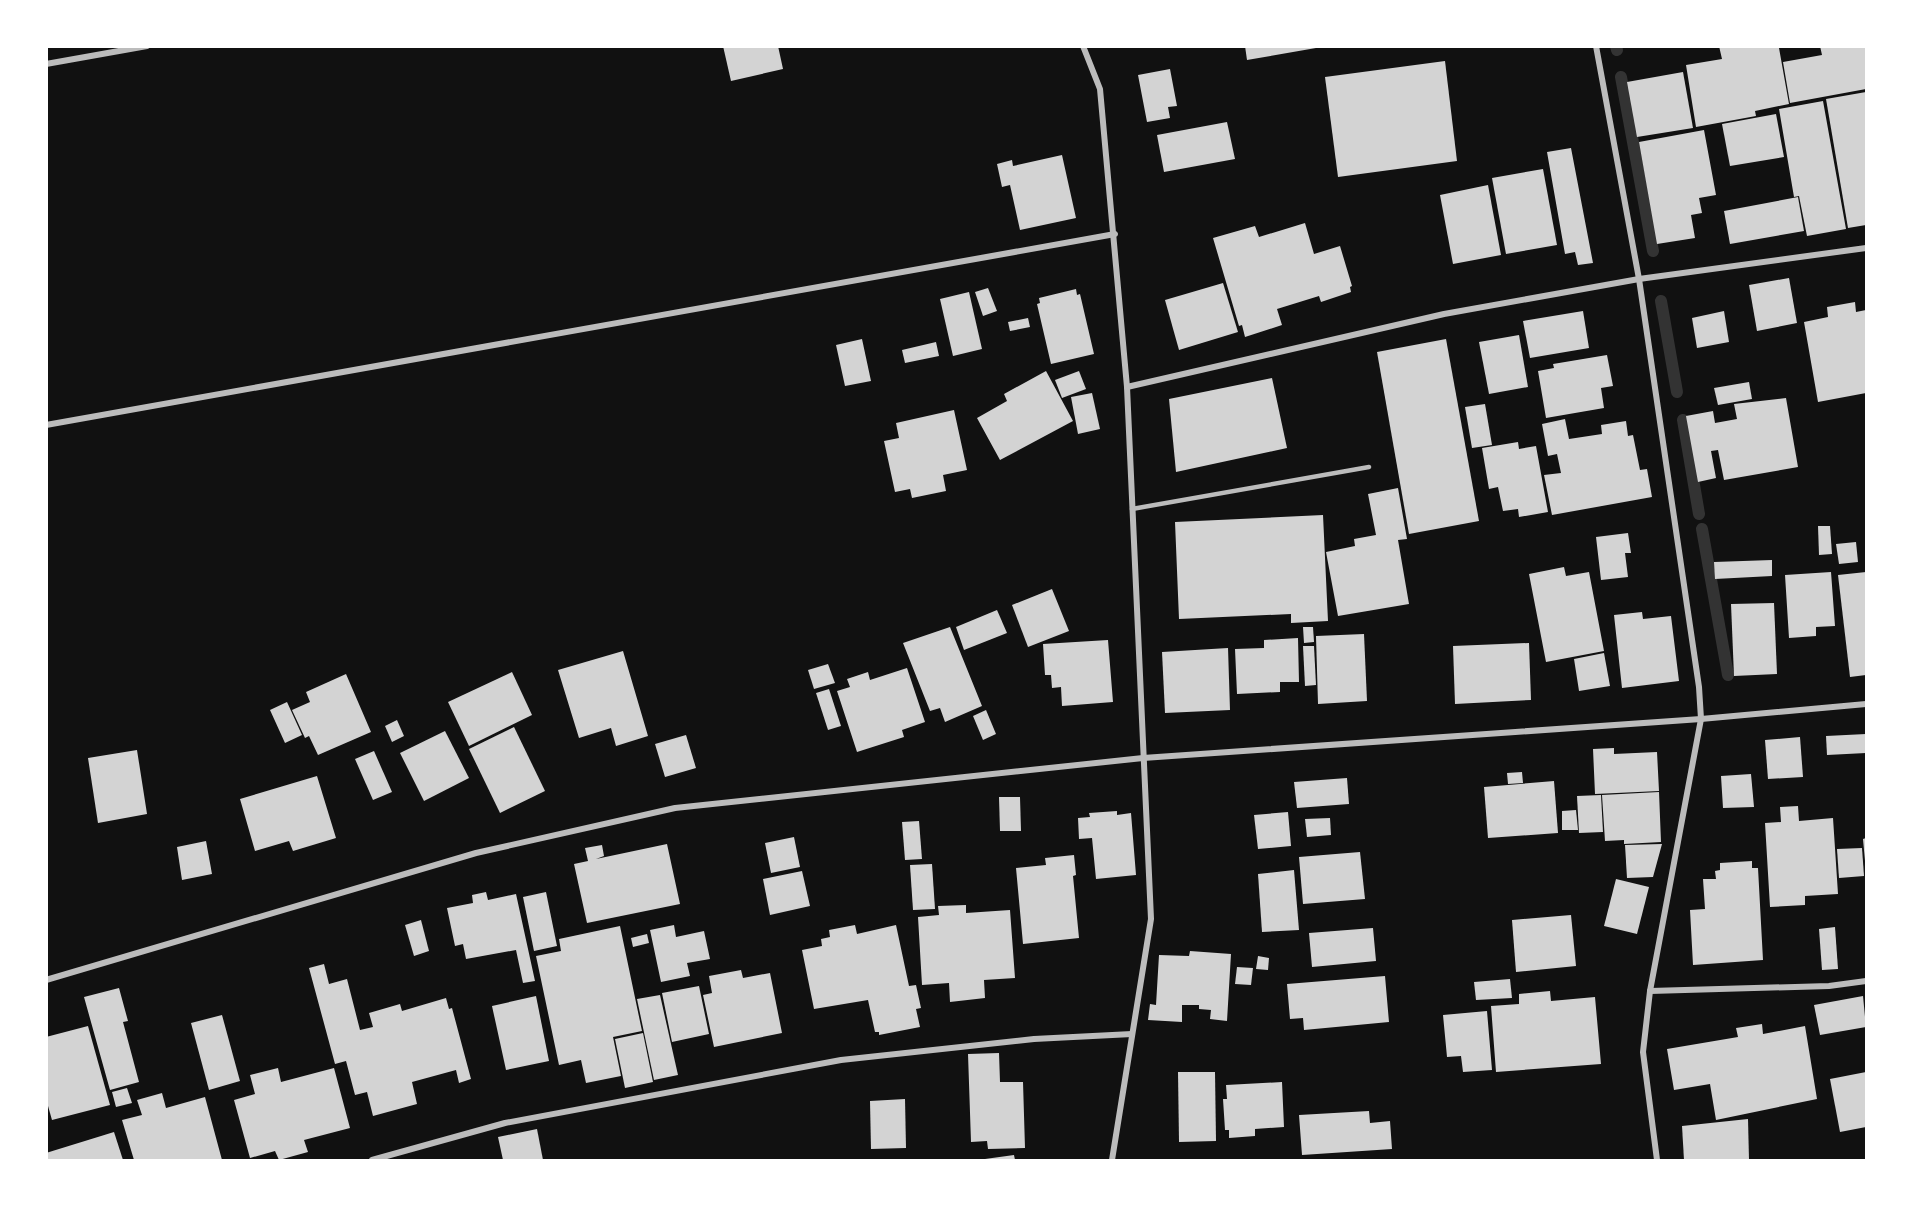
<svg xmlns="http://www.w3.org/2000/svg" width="1913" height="1207" font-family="Cabin,sans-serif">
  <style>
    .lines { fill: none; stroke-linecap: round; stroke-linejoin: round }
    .stream { stroke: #333; stroke-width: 12 }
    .building { fill: #d3d3d3 }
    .service { stroke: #bcbcbc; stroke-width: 4.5 }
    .minor { stroke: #bcbcbc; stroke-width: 6 }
  </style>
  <rect width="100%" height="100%" fill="#111"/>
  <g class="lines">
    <g class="stream">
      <polyline points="1616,46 1617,50"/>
      <polyline points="1621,77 1653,251"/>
      <polyline points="1661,301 1677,392"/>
      <polyline points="1683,420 1699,514"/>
      <polyline points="1702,529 1728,675"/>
    </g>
  </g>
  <g class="building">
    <polygon points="723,46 778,46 783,69 731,81"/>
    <polygon points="1245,46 1316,46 1316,48 1247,60"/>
    <polygon points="1719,46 1779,48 1789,104 1755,111 1756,116 1696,127 1686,65 1722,59"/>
    <polygon points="1820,46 1866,46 1866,89 1790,103 1783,62 1822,55"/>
    <polygon points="1445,61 1457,161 1338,177 1325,77"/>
    <polygon points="1170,69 1177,106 1168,107 1170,118 1147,122 1138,75"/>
    <polygon points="1683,72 1693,128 1637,137 1627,82"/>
    <polygon points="1866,92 1866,225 1848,228 1826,99"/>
    <polygon points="1823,101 1846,229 1807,236 1799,196 1794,197 1779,109"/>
    <polygon points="1776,114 1784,157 1730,166 1722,124"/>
    <polygon points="1227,122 1235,159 1164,172 1157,135"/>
    <polygon points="1704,130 1716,195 1699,198 1702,213 1691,215 1695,238 1657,244 1639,142"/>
    <polygon points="1571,148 1593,263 1578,265 1575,252 1565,254 1547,152"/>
    <polygon points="1062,155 1076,218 1020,230 1010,185 1002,187 997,164 1012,160 1013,166"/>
    <polygon points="1543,169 1557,245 1506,254 1492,178"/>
    <polygon points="1488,185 1501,255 1453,264 1440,195"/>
    <polygon points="1798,197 1804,231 1730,244 1724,211"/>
    <polygon points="1305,223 1314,254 1340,246 1352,286 1350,287 1351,292 1321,302 1319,296 1277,309 1282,325 1245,337 1242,325 1239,326 1213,238 1255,226 1259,237"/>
    <polygon points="1789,278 1797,323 1757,331 1749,285"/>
    <polygon points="1223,283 1238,332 1179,350 1165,300"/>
    <polygon points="988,288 997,311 983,316 975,292"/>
    <polygon points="1076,289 1077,295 1080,294 1094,354 1051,364 1037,304 1040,303 1039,298"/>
    <polygon points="969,292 982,349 953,356 940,299"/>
    <polygon points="1855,302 1856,312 1866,310 1866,393 1818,402 1804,322 1828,317 1827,307"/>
    <polygon points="1583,311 1589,348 1530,358 1523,321"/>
    <polygon points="1724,311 1729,342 1697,348 1692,318"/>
    <polygon points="1028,318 1030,327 1010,331 1008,322"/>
    <polygon points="1519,335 1528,387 1489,394 1479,342"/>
    <polygon points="862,339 871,381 845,386 836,345"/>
    <polygon points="1446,339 1479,521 1409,534 1377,352"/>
    <polygon points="936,342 939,356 905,363 902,350"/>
    <polygon points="1607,355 1613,386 1601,388 1604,408 1546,418 1538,371 1554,368 1553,364"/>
    <polygon points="1046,371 1073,421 1000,460 977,418 1007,401 1004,394"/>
    <polygon points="1079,371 1086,389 1062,398 1055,380"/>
    <polygon points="1272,378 1287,448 1176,472 1169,399"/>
    <polygon points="1749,382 1752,399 1718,405 1714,388"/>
    <polygon points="1092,393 1100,429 1078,434 1071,397"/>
    <polygon points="1786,398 1798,467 1724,480 1718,450 1711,451 1716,478 1698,482 1686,416 1713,411 1715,423 1737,419 1734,404"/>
    <polygon points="1485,404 1492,445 1472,448 1465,407"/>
    <polygon points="954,410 967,470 943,475 946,491 912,498 910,489 895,492 884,441 899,438 896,423"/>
    <polygon points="1565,419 1569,439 1602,434 1601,425 1626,421 1628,436 1633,435 1640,470 1647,469 1652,497 1552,515 1544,475 1561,473 1557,454 1548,456 1542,424"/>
    <polygon points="1518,442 1519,449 1536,446 1548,512 1519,517 1518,509 1503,511 1498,487 1489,489 1482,448"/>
    <polygon points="1398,488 1407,539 1398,540 1409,604 1338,616 1326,552 1355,546 1354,539 1376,535 1368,494"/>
    <polygon points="1323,515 1328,621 1291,623 1291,614 1179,619 1175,522"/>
    <polygon points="1818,526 1830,526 1832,554 1819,555"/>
    <polygon points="1628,533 1631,553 1625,553 1628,577 1601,580 1596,537"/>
    <polygon points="1856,542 1858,562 1839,564 1836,544"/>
    <polygon points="1772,560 1772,576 1715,579 1714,562"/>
    <polygon points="1564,567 1566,576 1589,572 1604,651 1546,662 1529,574"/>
    <polygon points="1831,572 1835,626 1816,627 1816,636 1789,638 1785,575"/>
    <polygon points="1866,572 1866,675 1850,677 1838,575"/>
    <polygon points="1052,589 1069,631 1028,647 1012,605"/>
    <polygon points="1774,603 1777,674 1734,676 1731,604"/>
    <polygon points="997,610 1007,633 964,650 956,627"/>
    <polygon points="1642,612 1643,619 1671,616 1679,681 1622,688 1614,615"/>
    <polygon points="950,627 982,706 945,722 940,708 930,711 903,643"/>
    <polygon points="1303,627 1313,627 1314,642 1304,643"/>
    <polygon points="1364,634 1367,701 1318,704 1316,636"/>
    <polygon points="1298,638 1299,682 1280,682 1280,692 1237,694 1235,649 1264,648 1264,640"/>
    <polygon points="1108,640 1113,702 1062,706 1061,687 1052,688 1051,675 1045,675 1043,644"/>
    <polygon points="1529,643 1531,700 1455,704 1453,646"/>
    <polygon points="1303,646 1314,646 1316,685 1305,686"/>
    <polygon points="1228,648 1230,710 1165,713 1162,652"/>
    <polygon points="623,651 648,736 616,746 611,728 579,738 558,670"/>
    <polygon points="1604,653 1610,686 1579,691 1574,659"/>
    <polygon points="828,664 835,683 814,689 808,670"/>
    <polygon points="907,668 925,722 902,730 904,737 857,752 837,691 850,687 847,679 868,672 870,680"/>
    <polygon points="512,672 532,715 469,746 448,702"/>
    <polygon points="346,674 371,732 318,755 309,736 305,738 292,710 310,702 306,692"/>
    <polygon points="829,689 841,726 828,730 816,693"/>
    <polygon points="287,702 302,735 285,743 270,710"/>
    <polygon points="986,710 996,734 983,740 973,716"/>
    <polygon points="397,720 404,736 392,742 385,726"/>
    <polygon points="514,727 545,791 500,813 469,749"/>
    <polygon points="445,731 469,778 424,801 400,753"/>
    <polygon points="1866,734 1866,753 1827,755 1826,736"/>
    <polygon points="686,735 696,768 665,777 655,744"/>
    <polygon points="1800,737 1803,777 1768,779 1765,740"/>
    <polygon points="1614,748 1614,754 1657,752 1659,791 1595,794 1593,749"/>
    <polygon points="137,750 147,814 98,823 88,758"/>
    <polygon points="374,751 392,792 373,800 355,759"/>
    <polygon points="1522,772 1523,783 1508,784 1507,773"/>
    <polygon points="1751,774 1754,807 1723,808 1721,776"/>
    <polygon points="317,776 336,838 293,851 289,841 255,851 240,799"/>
    <polygon points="1347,778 1349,804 1297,808 1294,782"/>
    <polygon points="1554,781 1558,833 1488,838 1484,787"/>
    <polygon points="1659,792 1661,842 1624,844 1624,840 1605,841 1602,795"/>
    <polygon points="1601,795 1603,832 1579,833 1577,796"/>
    <polygon points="999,797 1020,797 1021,831 1000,831"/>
    <polygon points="1798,806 1799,821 1833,818 1838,894 1805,896 1805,905 1770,907 1765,823 1781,822 1780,807"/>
    <polygon points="1576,810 1578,830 1562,830 1562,811"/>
    <polygon points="1117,811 1117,815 1131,813 1136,875 1096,879 1092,838 1079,839 1078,818 1090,817 1089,813"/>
    <polygon points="1288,812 1291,846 1258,849 1254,815"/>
    <polygon points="1330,818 1331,835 1307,837 1305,819"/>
    <polygon points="919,821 922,859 905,860 902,822"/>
    <polygon points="794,837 800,867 771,873 765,843"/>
    <polygon points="1866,838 1866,861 1865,861 1863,839"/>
    <polygon points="206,841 212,874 182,880 177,847"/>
    <polygon points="667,844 680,904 587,923 574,864 588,861 585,848 602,845 604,856 596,859"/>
    <polygon points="1662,844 1653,877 1627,878 1625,845"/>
    <polygon points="1862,848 1864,876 1839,878 1837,849"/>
    <polygon points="1360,852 1365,899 1303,904 1299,857"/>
    <polygon points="1074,855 1076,875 1073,876 1079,938 1023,944 1016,868 1046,865 1045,858"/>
    <polygon points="1752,861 1752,868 1758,868 1763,960 1693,965 1690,910 1705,909 1703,879 1716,879 1715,871 1720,870 1720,863"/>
    <polygon points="932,864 935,909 913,910 910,865"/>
    <polygon points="1294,870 1299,930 1262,932 1258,874"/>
    <polygon points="802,871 810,906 770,915 763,879"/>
    <polygon points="1616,879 1649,887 1637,934 1604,926"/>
    <polygon points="486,892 488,900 516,894 535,981 523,983 516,950 466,959 463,944 455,946 447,908 473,903 472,895"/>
    <polygon points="546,892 557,946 534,951 523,897"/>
    <polygon points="966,905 966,913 1010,910 1015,978 984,980 985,998 950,1002 949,983 922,985 918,917 939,915 938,906"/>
    <polygon points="1571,915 1576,966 1516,972 1512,920"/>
    <polygon points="421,920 429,951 414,956 405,925"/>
    <polygon points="674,925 676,937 704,931 710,959 687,963 690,976 661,982 650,930"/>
    <polygon points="855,925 857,934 896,925 909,986 916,985 921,1008 916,1009 920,1027 879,1035 879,1032 875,1032 868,1000 814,1009 802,950 822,946 821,939 830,937 829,930"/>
    <polygon points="620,926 642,1031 613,1037 621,1076 586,1083 581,1060 559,1065 536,956 561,951 559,939"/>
    <polygon points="1835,927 1838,969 1822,970 1819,929"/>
    <polygon points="1373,928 1376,961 1312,967 1309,933"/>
    <polygon points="647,934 649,943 633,947 631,938"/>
    <polygon points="1190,951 1231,954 1227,1021 1210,1019 1211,1010 1199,1009 1199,1005 1182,1005 1182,1022 1148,1020 1150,1004 1156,1005 1159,955 1189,956"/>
    <polygon points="1258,956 1269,958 1268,970 1256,969"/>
    <polygon points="324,964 329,984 347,979 360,1030 373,1027 369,1013 400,1004 402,1011 446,998 449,1009 452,1008 471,1079 459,1083 456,1070 412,1082 417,1104 373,1116 367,1092 355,1095 346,1061 335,1064 309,968"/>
    <polygon points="1237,967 1253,968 1251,985 1235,984"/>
    <polygon points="741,970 743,978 770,973 782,1033 714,1047 703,995 712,993 709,976"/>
    <polygon points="1385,976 1389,1022 1304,1030 1303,1018 1290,1019 1287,984"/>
    <polygon points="1510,979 1512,998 1476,1000 1474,982"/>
    <polygon points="699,986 709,1034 672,1042 662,993"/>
    <polygon points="119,988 128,1021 123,1022 139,1082 110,1090 84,997"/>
    <polygon points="1550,991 1551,1001 1595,997 1601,1064 1496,1072 1491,1006 1519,1004 1519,994"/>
    <polygon points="660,995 678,1075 654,1080 637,999"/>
    <polygon points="536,996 549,1061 506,1070 492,1006"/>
    <polygon points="1863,996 1866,1027 1820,1035 1814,1005"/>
    <polygon points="1487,1011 1492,1070 1463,1072 1461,1056 1447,1057 1443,1015"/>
    <polygon points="222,1015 240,1081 209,1090 191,1023"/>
    <polygon points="1762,1024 1763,1034 1805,1026 1817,1099 1716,1120 1710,1084 1674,1090 1667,1049 1738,1037 1736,1028"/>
    <polygon points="88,1026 110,1105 52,1120 46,1099 46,1037"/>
    <polygon points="643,1033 653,1082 625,1088 615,1039"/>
    <polygon points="999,1053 1000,1082 1023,1082 1025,1148 988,1149 987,1141 971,1142 968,1054"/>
    <polygon points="278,1068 281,1082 334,1068 350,1128 304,1140 308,1152 279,1160 275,1151 250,1158 234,1100 255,1094 250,1075"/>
    <polygon points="1178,1072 1215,1072 1216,1141 1179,1142"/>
    <polygon points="1866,1072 1866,1127 1840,1132 1830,1079"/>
    <polygon points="1282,1082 1284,1127 1255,1129 1255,1136 1229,1138 1229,1130 1225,1130 1223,1099 1227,1099 1226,1085"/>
    <polygon points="127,1088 132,1103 116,1107 112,1092"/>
    <polygon points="162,1093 166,1108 205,1097 222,1160 134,1160 122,1120 142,1115 137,1100"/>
    <polygon points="905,1099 906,1148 871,1149 870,1101"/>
    <polygon points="1369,1111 1370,1123 1390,1121 1392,1149 1302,1155 1299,1115"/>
    <polygon points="1748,1119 1749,1160 1684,1160 1682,1126"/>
    <polygon points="537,1129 543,1160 503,1160 498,1137"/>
    <polygon points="114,1132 123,1160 46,1160 46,1153"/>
    <polygon points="1014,1155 1015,1160 985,1160 985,1159"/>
  </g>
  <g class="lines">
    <polyline class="service" points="1132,509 1369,467"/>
    <g class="minor">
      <polyline points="1083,46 1100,89 1127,387 1151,919 1112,1160"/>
      <polyline points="1596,46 1639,279 1699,687 1701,719 1650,991 1643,1052 1657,1160"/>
      <polyline points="46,64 147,46"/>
      <polyline points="1127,387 1444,314 1639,279 1866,248"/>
      <polyline points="46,425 1115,234"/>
      <polyline points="46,980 476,853 675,808 1143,758 1701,719 1866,704"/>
      <polyline points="1650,991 1829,986 1866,981"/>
      <polyline points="372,1160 505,1123 841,1060 1034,1039 1132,1034"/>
    </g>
  </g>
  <rect width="1913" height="1207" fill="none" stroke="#ffffff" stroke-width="96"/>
</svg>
